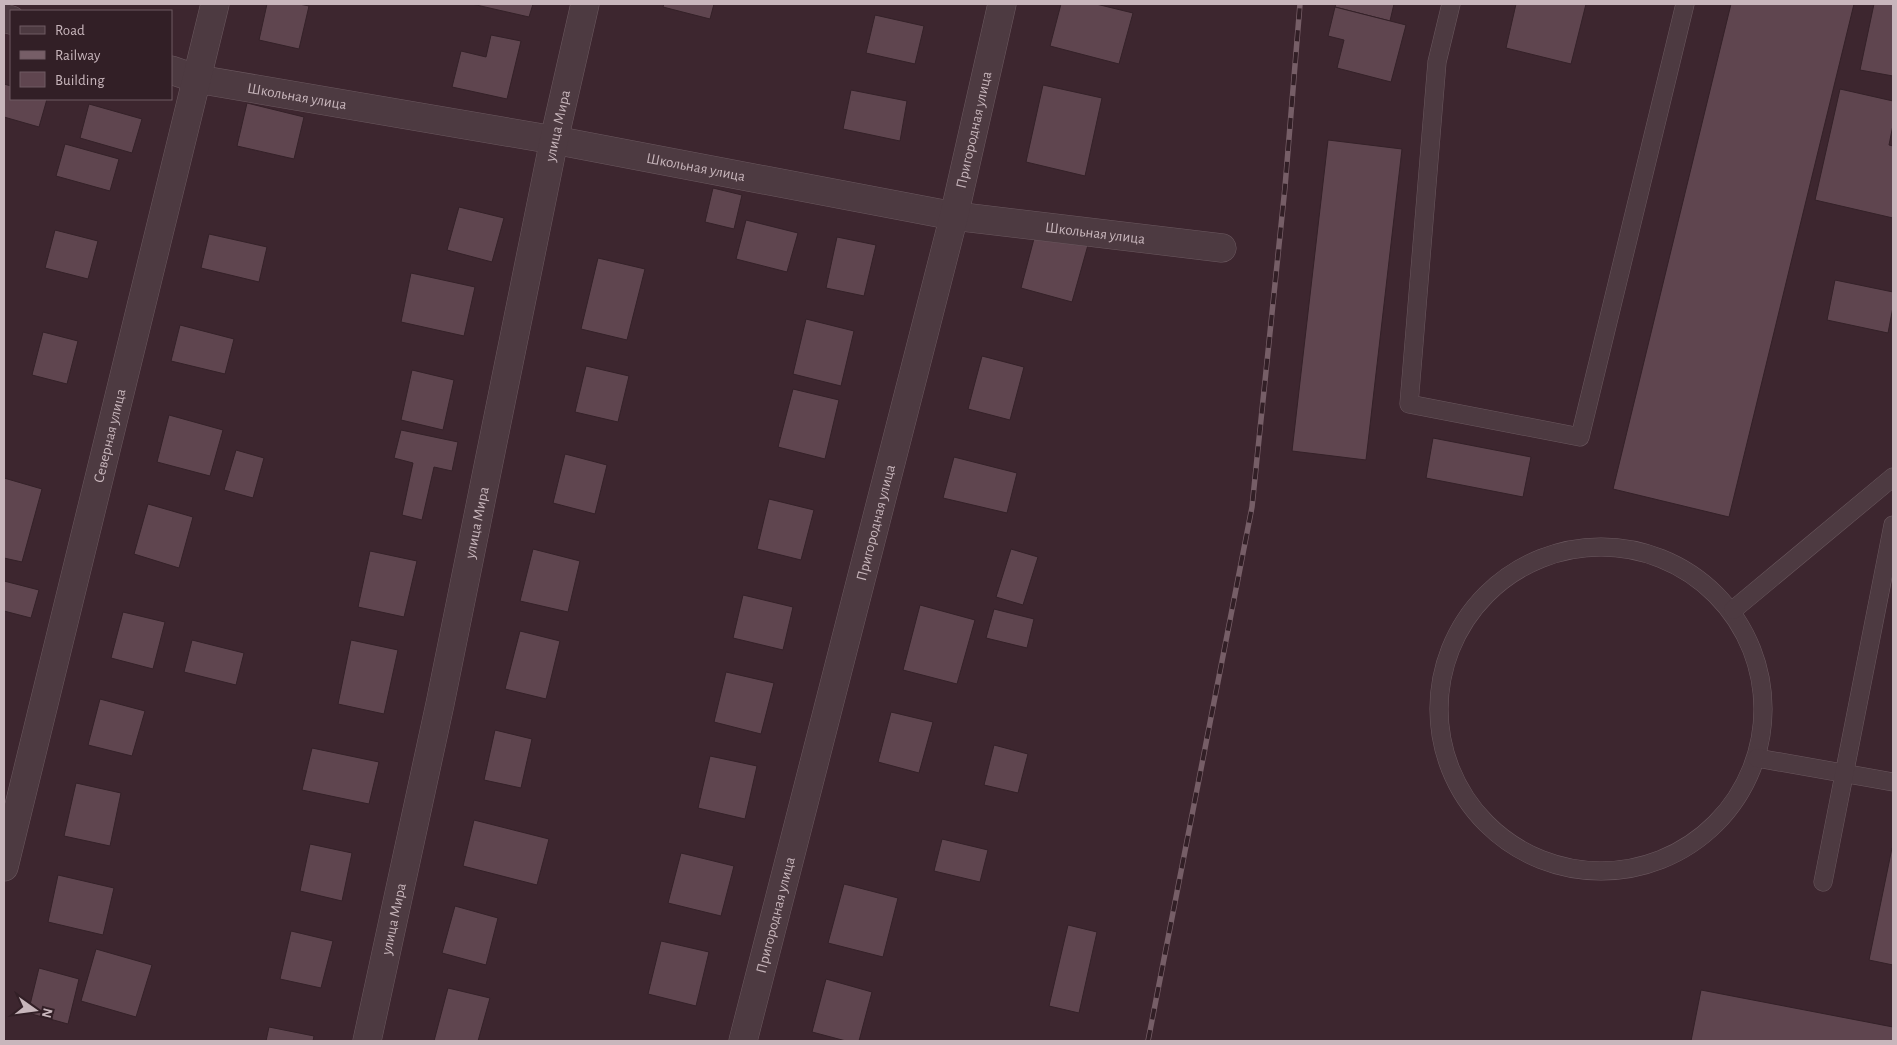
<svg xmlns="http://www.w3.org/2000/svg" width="1897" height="1045" font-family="'Alegreya Sans',sans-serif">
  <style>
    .building { fill: #5f454f; stroke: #342128 }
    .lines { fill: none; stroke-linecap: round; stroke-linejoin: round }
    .service-casing { stroke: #6b585f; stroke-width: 19 }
    .minor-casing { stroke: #6b585f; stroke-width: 29 }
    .tertiary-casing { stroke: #6b585f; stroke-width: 29 }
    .service { stroke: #4d3a41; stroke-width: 18 }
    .minor { stroke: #4d3a41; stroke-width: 28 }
    .tertiary { stroke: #4d3a41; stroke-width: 28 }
    .rail-casing { stroke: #765e67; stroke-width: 5.5 }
    .rail { stroke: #321f26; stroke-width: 4; stroke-dasharray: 11; stroke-linecap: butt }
    .labels { text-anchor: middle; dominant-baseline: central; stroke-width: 4; stroke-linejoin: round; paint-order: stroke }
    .street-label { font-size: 15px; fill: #c8b6bc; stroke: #321f26 }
  </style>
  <rect width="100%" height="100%" fill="#3d262f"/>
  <g class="building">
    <polygon points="267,4 299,4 309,6 299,49 259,40"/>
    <polygon points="472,4 533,4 529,17"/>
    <polygon points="664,4 714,4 710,19 663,7"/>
    <polygon points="1061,4 1096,4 1133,13 1119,64 1050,46"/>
    <polygon points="1336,4 1394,4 1390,21 1335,7"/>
    <polygon points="1516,4 1586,4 1571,64 1506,48"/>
    <polygon points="1731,4 1854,4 1729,517 1613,489"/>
    <polygon points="1874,4 1893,4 1893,76 1860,70"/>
    <polygon points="1335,7 1406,25 1391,82 1337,68 1344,40 1328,36"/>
    <polygon points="875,15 924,26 915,64 866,53"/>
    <polygon points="491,35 521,41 507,99 452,87 461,51 486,57"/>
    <polygon points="4,84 11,86 11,99 47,99 39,127 4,117"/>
    <polygon points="1043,85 1102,98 1085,176 1026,162"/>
    <polygon points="1840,89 1893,101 1893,125 1889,145 1893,146 1893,218 1815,200"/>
    <polygon points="851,90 907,101 900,141 843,129"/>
    <polygon points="247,103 304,117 294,159 237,146"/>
    <polygon points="89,104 142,119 132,153 80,138"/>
    <polygon points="1328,140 1402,149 1366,460 1292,451"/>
    <polygon points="65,144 119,159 110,191 56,176"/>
    <polygon points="713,188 742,195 734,229 705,222"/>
    <polygon points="459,207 504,218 492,262 447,250"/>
    <polygon points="746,220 798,233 787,272 736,259"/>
    <polygon points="55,230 98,241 88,279 45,268"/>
    <polygon points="1036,231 1088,245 1072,302 1021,288"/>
    <polygon points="209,234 267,247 259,282 201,268"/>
    <polygon points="837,237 876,245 864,296 826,288"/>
    <polygon points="598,258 645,269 627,340 581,329"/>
    <polygon points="411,273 475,287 464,336 401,322"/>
    <polygon points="1835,280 1893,292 1893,307 1888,333 1827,320"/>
    <polygon points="806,319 854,331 841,386 793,374"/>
    <polygon points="180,325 234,339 225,374 171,361"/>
    <polygon points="43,332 78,341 67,384 32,375"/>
    <polygon points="982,356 1024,367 1010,420 968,409"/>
    <polygon points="586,366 629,376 618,422 575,412"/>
    <polygon points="412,370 454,380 443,430 401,420"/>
    <polygon points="793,389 839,400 825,459 778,447"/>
    <polygon points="169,415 223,430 210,476 157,462"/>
    <polygon points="401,430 458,442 452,471 434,467 422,520 402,515 413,463 394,458"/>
    <polygon points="1433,438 1531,457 1523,497 1426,478"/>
    <polygon points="236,450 264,458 253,498 224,490"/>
    <polygon points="565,454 607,465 595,514 553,503"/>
    <polygon points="954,457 1017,473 1007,513 943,498"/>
    <polygon points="4,478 42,489 22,562 4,558"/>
    <polygon points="769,499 814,510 801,560 757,549"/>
    <polygon points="148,504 193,517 179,568 134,554"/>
    <polygon points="533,549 580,561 568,612 520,601"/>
    <polygon points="1011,549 1038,557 1023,605 996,597"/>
    <polygon points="370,551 417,561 404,617 358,607"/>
    <polygon points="4,581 39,590 31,618 4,611"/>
    <polygon points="743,595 793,607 783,650 733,638"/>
    <polygon points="920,605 975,620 957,684 903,670"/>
    <polygon points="994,609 1034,619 1027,648 986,638"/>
    <polygon points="123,612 165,622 153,669 111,658"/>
    <polygon points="520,631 560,641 546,699 505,689"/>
    <polygon points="192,640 244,653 236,685 184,672"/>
    <polygon points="351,640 398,650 384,714 338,704"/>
    <polygon points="726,672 774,683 761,734 714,722"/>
    <polygon points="100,699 145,711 132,756 88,745"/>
    <polygon points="891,712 933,722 919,773 878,762"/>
    <polygon points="495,730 532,739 521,788 484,780"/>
    <polygon points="994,745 1028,754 1018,793 984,785"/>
    <polygon points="312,748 379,762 369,804 302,790"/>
    <polygon points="710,756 757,766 745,819 698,808"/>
    <polygon points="76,783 121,793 110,846 64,836"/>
    <polygon points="474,820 549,839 537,885 463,866"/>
    <polygon points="942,839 988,850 980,882 934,871"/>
    <polygon points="310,844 352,853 342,901 300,891"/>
    <polygon points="1892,848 1893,849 1893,965 1869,960"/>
    <polygon points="681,853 734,866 721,916 668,903"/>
    <polygon points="58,875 114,888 103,935 48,922"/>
    <polygon points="844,884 898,898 883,957 828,943"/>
    <polygon points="455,906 498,918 486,965 442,953"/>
    <polygon points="1068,925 1097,932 1079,1013 1049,1006"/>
    <polygon points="291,931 333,941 321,988 280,979"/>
    <polygon points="661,941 709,952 696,1006 648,994"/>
    <polygon points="96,949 152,965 136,1017 81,1001"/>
    <polygon points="39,968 79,979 68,1024 28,1013"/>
    <polygon points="826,979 872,992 859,1041 846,1041 812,1032"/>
    <polygon points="448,988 490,998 478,1041 434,1041"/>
    <polygon points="1701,990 1893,1027 1893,1041 1691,1041"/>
    <polygon points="269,1027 314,1036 313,1041 266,1041"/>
  </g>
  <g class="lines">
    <g class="service-casing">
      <g id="service">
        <polyline points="1451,4 1437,62 1409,404 1580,437 1685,4"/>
        <circle cx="1601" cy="709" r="162"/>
        <polyline points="1733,610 1893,477"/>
        <polyline points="1757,758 1893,782"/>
        <polyline points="1823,882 1893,525"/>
      </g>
    </g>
    <g class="minor-casing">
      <g id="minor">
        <polyline points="4,18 11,20"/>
        <path id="s1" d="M 171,70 L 197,79 L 554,140 L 954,216 L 1222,248"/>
        <path id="s2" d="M 367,1041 L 440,704 L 554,140 L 585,4"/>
        <path id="s3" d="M 743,1041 L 954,216 L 1002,4"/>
      </g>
    </g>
    <g class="tertiary-casing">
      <g id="tertiary">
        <path id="s4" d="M 4,867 L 215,4"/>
      </g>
    </g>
    <use href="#service" class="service"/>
    <use href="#minor" class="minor"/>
    <use href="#tertiary" class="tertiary"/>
    <g class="rail-casing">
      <polyline id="rail" points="1148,1041 1252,507 1285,187 1300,4"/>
    </g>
    <use href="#rail" class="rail"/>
  </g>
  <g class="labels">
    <g class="street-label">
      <text stroke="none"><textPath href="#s1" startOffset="129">Школьная улица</textPath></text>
      <text stroke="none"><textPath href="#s2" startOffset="935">улица Мира</textPath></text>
      <text stroke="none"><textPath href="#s3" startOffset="940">Пригородная улица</textPath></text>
      <text stroke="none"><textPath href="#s1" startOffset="534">Школьная улица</textPath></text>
      <text stroke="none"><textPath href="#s1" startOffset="939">Школьная улица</textPath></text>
      <text stroke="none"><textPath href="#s4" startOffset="444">Северная улица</textPath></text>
      <text stroke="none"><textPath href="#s2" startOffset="530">улица Мира</textPath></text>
      <text stroke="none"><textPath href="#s3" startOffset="535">Пригородная улица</textPath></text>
      <text stroke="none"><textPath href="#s3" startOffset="130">Пригородная улица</textPath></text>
      <text stroke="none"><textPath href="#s2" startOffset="125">улица Мира</textPath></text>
    </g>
  </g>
  <rect width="1897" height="1045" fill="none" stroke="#c8b6bc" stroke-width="10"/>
  <rect x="10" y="10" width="162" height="90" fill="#321f26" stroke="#6e5b62"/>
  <rect x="20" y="26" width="25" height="8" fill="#4d3a41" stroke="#6e5b62"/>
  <text x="55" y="35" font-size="15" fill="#c8b6bc">Road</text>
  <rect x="20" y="51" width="25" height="8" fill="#765e67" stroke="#6e5b62"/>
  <text x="55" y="60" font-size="15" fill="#c8b6bc">Railway</text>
  <rect x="20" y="72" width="25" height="15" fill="#5f454f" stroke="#6e5b62"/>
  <text x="55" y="85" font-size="15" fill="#c8b6bc">Building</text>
  <g transform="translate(35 1010) rotate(104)" stroke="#321f26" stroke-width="4" paint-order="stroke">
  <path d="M0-4L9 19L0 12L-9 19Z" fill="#c8b6bc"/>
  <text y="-8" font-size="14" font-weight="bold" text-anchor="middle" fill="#c8b6bc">N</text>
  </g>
</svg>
